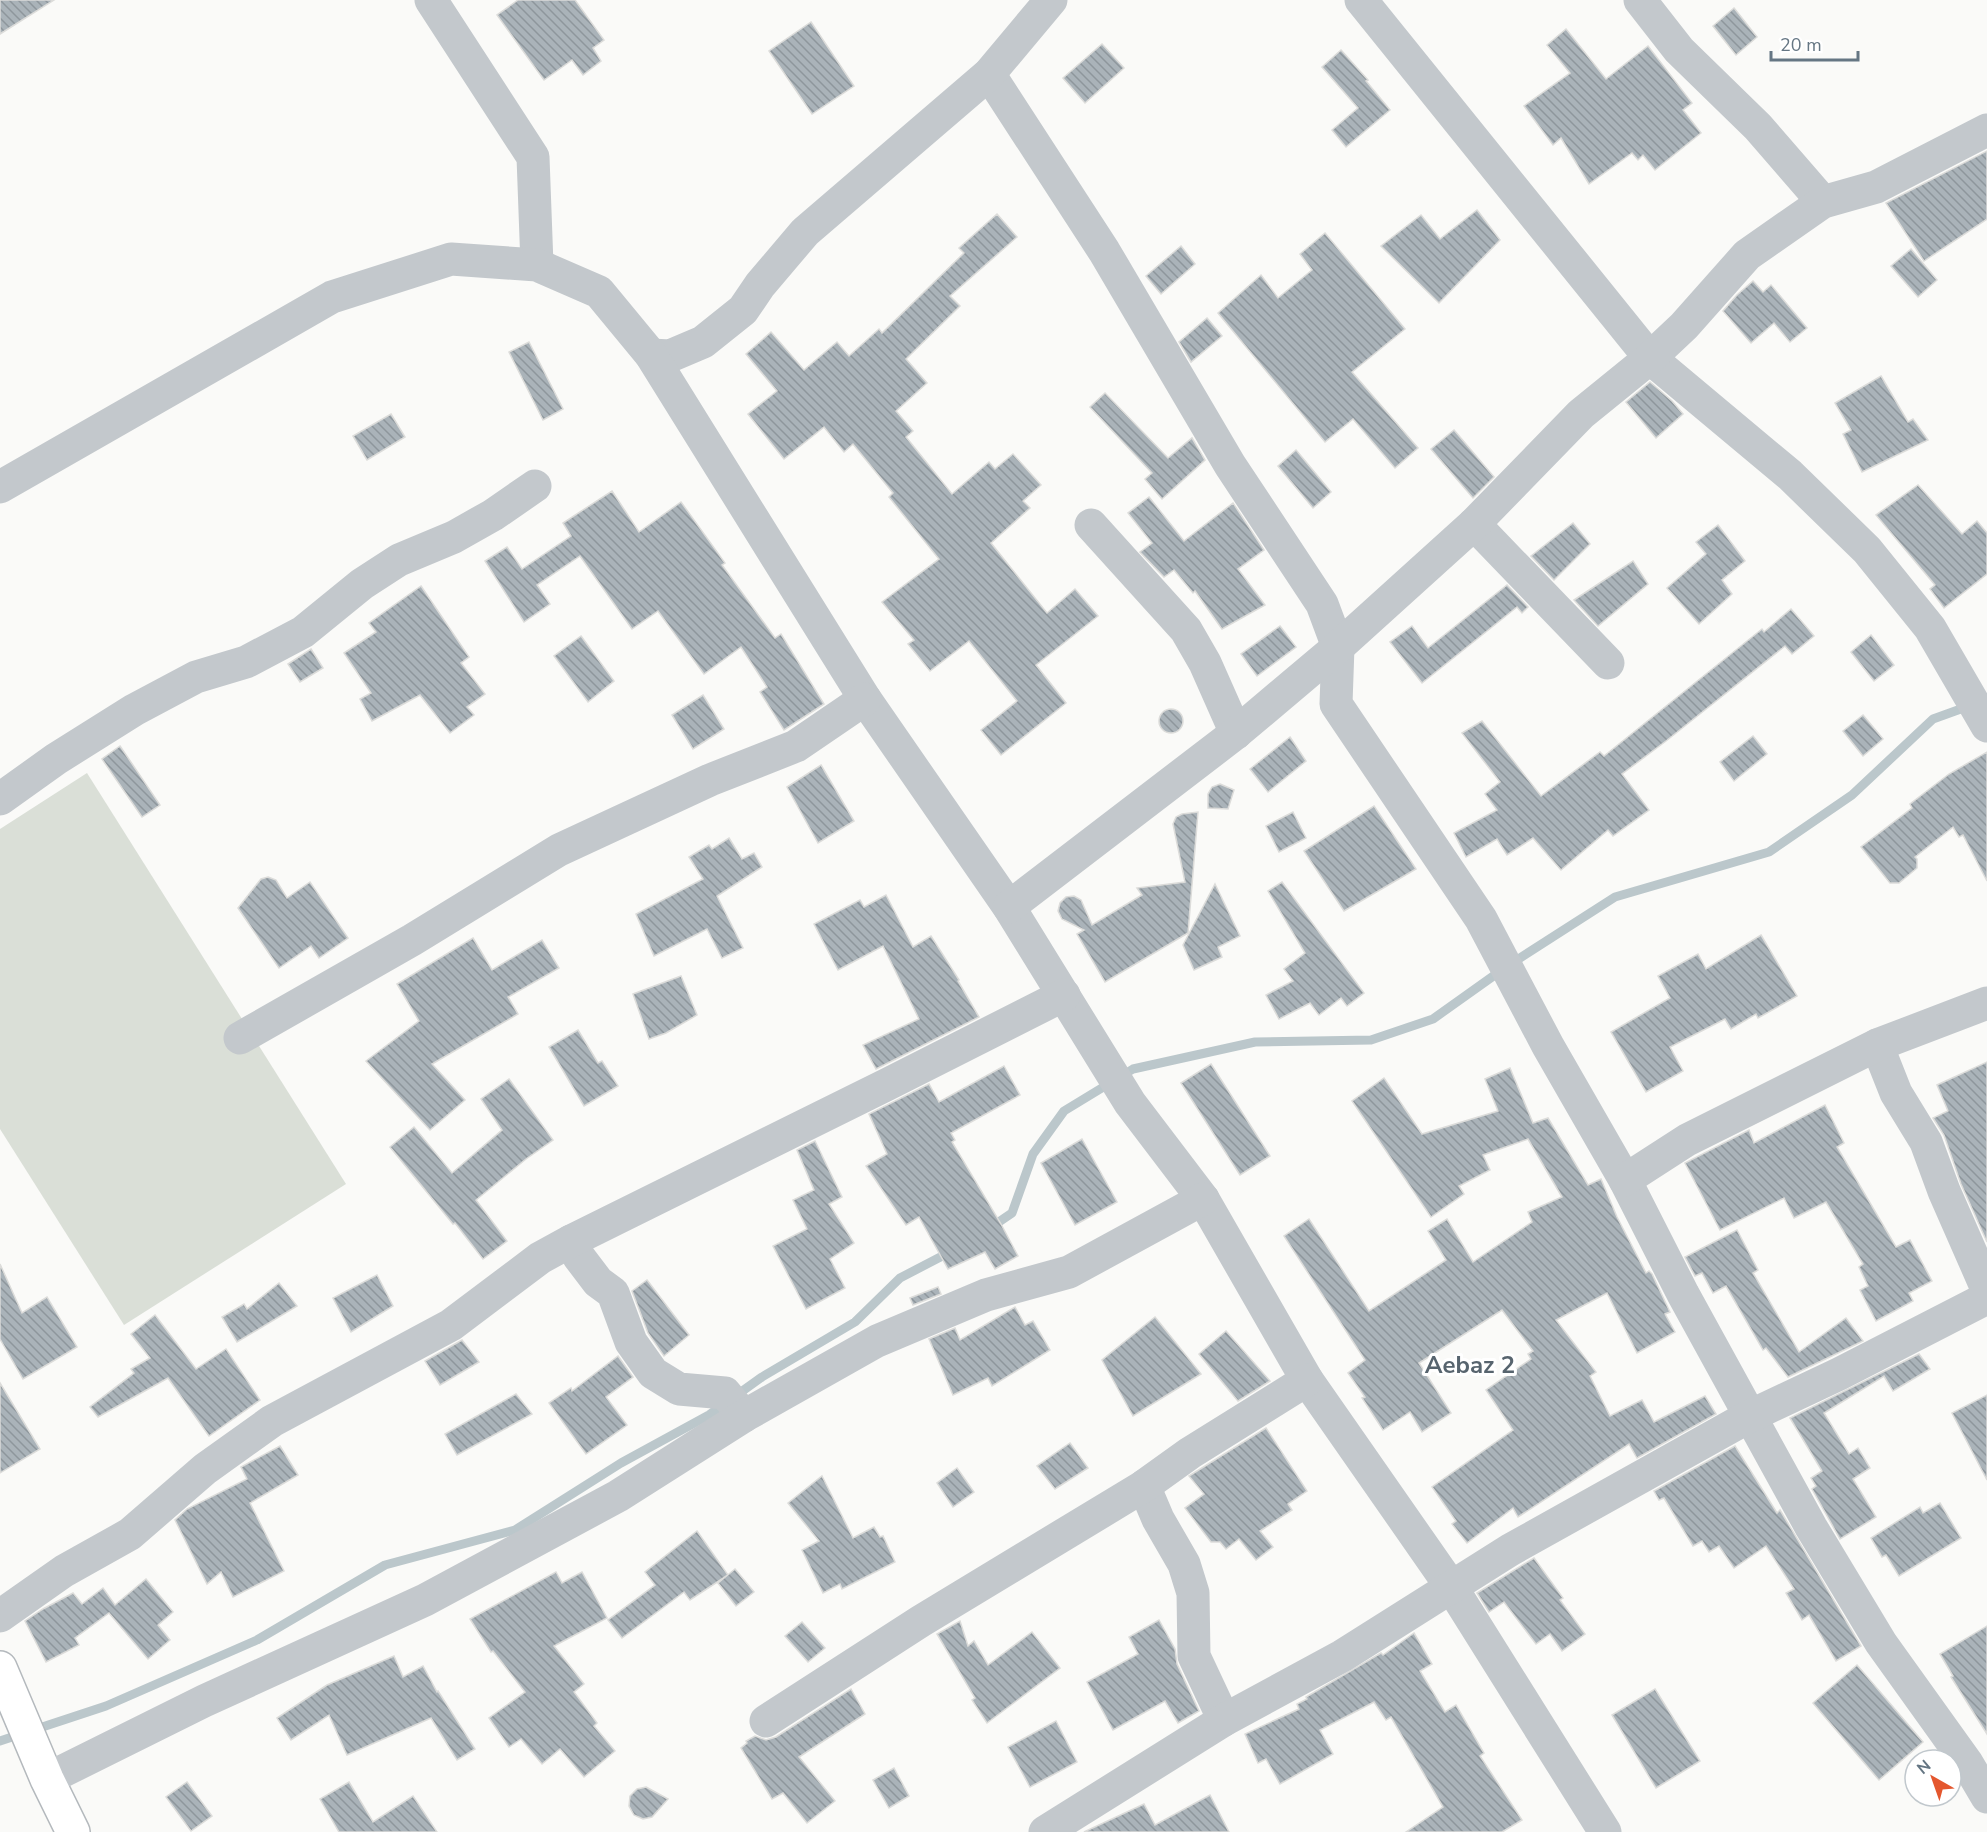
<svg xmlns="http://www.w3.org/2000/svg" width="1987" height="1832" font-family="'Nunito Sans',sans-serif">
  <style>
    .garden { fill: #dadfd7 }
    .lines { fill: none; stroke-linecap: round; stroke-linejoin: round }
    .stream { stroke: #bbc7cb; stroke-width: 9 }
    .building { fill: url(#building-back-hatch); stroke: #dcdcda; stroke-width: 1.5 }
    .highway-casing { stroke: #b4b9bd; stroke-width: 36 }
    .minor { stroke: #c3c8cc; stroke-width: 33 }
    .highway { stroke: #fff; stroke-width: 33 }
    .labels { text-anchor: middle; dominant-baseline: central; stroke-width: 6; stroke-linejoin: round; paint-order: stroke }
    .district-label { font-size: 24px; font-weight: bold; fill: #57646e; stroke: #fff }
  </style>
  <defs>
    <pattern id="building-back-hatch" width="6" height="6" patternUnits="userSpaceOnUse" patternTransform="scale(1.5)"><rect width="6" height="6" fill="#aab3b9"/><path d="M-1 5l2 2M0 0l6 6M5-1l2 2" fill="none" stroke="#8e969c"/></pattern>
  </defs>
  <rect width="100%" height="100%" fill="#fafaf8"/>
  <polygon class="garden" points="87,773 346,1184 124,1325 0,1129 0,829"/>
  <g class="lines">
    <g class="stream">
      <polyline points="990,1228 1012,1213 1033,1154 1064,1111 1133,1069 1255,1042 1371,1040 1433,1019 1506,967 1615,897 1769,852 1852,795 1933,719 1969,706"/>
      <polyline points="0,1741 106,1706 257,1640 385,1565 515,1530 621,1463 709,1415 762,1377 855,1322 900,1278 950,1252"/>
    </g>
  </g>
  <g class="building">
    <polygon points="0,0 54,0 0,34"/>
    <polygon points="518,0 575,0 604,40 593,48 601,61 583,75 572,60 544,80 497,15"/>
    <polygon points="1734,8 1757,37 1736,55 1713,26"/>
    <polygon points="811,22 854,86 812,114 769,51"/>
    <polygon points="1566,29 1606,79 1648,46 1692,103 1683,110 1701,133 1655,170 1643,155 1638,160 1632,153 1589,184 1561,138 1553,145 1524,106 1570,73 1547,45"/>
    <polygon points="1102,44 1124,68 1085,103 1063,78"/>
    <polygon points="1341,50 1368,80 1366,81 1390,110 1346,147 1332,130 1358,108 1322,67"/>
    <polygon points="1987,151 1987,219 1924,261 1886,203"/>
    <polygon points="1477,210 1500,240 1439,303 1381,246 1421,215 1440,239"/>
    <polygon points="997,214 1017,237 950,296 960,306 906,359 927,383 896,411 913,431 906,437 952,494 989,462 995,469 1013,454 1041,485 1023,501 1030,508 991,543 1047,613 1075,589 1098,616 1036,665 1066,703 1001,755 981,730 1017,701 969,641 930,671 908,644 914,640 882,602 939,559 889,497 893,493 853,444 844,452 824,427 784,459 748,414 777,391 746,354 771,332 804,370 837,342 849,356 879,329 882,333 964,253 959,248"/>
    <polygon points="1325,233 1405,329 1352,372 1418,448 1395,468 1353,419 1325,442 1218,313 1261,275 1278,298 1312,270 1300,254"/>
    <polygon points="1181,246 1195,264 1161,294 1146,276"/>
    <polygon points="1911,249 1937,280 1918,297 1891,266"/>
    <polygon points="1753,281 1763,292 1771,285 1807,328 1790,342 1774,323 1751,343 1723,311 1737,295"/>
    <polygon points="1207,318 1222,336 1191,362 1179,342"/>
    <polygon points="529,342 563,409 543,420 509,352"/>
    <polygon points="1881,376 1908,422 1913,419 1928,440 1862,472 1843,434 1851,430 1835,403"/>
    <polygon points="1650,382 1672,401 1683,414 1656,438 1626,402"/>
    <polygon points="1105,393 1168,458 1192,438 1205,460 1162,499 1145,479 1152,473 1090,407"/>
    <polygon points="391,414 405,437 367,460 353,436"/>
    <polygon points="1454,430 1494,477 1473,498 1431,449"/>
    <polygon points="1296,450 1331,492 1313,508 1278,466"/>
    <polygon points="1918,485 1962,534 1977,521 1987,533 1987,574 1944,608 1930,589 1935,585 1876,515"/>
    <polygon points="612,491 639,532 681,502 725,563 722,565 775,638 781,634 824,704 784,730 760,692 767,687 741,647 704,674 658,611 632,629 580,556 537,585 550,604 524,622 485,561 507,547 522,569 571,536 563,523"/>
    <polygon points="1149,497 1184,541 1233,503 1264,550 1238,569 1265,605 1222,629 1195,591 1193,593 1174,570 1164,577 1140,552 1152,543 1128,513"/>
    <polygon points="1573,523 1590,544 1554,580 1531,556"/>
    <polygon points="1718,525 1745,561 1722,580 1732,594 1699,624 1667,588 1706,554 1696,542"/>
    <polygon points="1633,561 1648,584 1598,626 1574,600"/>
    <polygon points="1507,585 1528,607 1522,613 1517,607 1422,683 1390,642 1412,626 1428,648"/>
    <polygon points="421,586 469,657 461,663 485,694 467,707 474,715 450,733 420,695 372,721 360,699 371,693 344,653 376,632 369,623"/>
    <polygon points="1791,609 1814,636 1792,654 1785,646 1666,741 1622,774 1649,810 1613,836 1608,830 1561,870 1533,838 1507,855 1497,839 1466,857 1454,833 1497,810 1485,794 1500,782 1462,733 1482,721 1541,796 1600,752 1604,756 1762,629 1764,632"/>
    <polygon points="1280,626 1296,647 1257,676 1241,654"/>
    <polygon points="1871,635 1894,665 1874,681 1851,652"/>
    <polygon points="581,636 614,681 588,702 554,656"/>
    <polygon points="311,649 323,668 300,682 288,664"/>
    <polygon points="703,695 724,729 693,749 672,715"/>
    <circle cx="1171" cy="721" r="12"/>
    <polygon points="1863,715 1883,739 1863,756 1843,731"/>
    <polygon points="1753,736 1767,754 1734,781 1720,762"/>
    <polygon points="1290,737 1306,761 1268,792 1250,769"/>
    <polygon points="120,746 160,805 142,817 102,759"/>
    <polygon points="1987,752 1987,881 1963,835 1959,837 1953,827 1915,857 1917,859 1917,868 1899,883 1890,883 1861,847 1912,808 1910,804 1949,774"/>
    <polygon points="821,765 854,821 818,843 787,787"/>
    <polygon points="1220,784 1234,790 1228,809 1208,808 1208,794 1212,787"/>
    <polygon points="1374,806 1416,869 1344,911 1304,851"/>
    <polygon points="1198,812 1188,933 1105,982 1077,934 1084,930 1062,919 1058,911 1060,903 1066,897 1074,896 1081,900 1092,925 1142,895 1137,888 1185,882 1173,824 1176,817 1182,814"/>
    <polygon points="1293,812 1306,838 1279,852 1266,826"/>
    <polygon points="729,838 742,859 754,853 762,867 717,896 743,948 722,958 707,929 654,956 636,914 703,879 689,857 709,845 712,849"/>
    <polygon points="268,877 276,880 287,898 310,882 348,938 319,958 311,946 279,968 238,908 261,879"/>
    <polygon points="1282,882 1364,993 1347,1006 1341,998 1319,1015 1310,1003 1279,1019 1266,995 1293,981 1284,969 1305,953 1268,891"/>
    <polygon points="1215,884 1240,936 1218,947 1222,957 1194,970 1183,945"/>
    <polygon points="886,895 913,947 931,936 959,980 958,981 979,1017 876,1069 863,1045 919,1019 883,946 838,970 814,924 860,900 864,907"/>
    <polygon points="1761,935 1797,996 1758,1018 1756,1014 1731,1029 1725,1019 1670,1047 1683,1071 1646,1092 1611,1032 1670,998 1658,976 1698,954 1706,969"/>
    <polygon points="473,938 492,970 542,940 559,968 508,997 518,1014 432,1064 465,1100 430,1130 366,1061 419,1021 397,984"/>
    <polygon points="681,976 697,1015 666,1033 649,1039 633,994"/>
    <polygon points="578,1030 598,1063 602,1061 618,1086 584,1106 549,1047"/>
    <polygon points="1987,1062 1987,1242 1961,1184 1944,1135 1933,1118 1948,1111 1937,1085"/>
    <polygon points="1211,1064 1270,1156 1240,1175 1181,1083"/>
    <polygon points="1004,1066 1020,1095 951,1133 955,1140 952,1142 1001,1224 1018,1256 995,1269 985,1252 948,1269 919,1217 906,1225 866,1166 887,1154 869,1114 929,1084 939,1102"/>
    <polygon points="1510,1068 1533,1123 1548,1118 1588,1185 1601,1179 1617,1217 1646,1273 1649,1271 1652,1274 1670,1312 1665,1314 1675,1332 1637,1353 1607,1293 1556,1320 1596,1372 1590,1376 1610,1416 1642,1400 1654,1422 1705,1396 1716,1414 1637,1458 1629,1444 1518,1517 1513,1508 1467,1543 1452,1524 1456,1521 1432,1487 1513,1430 1486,1390 1531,1359 1528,1354 1533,1351 1502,1310 1419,1363 1451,1413 1422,1432 1410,1412 1383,1430 1362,1398 1365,1397 1348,1373 1365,1360 1284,1236 1309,1219 1369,1311 1446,1260 1428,1231 1447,1219 1473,1262 1532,1222 1528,1212 1562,1197 1528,1139 1483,1155 1490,1170 1459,1186 1464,1194 1431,1217 1352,1101 1384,1078 1422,1134 1498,1111 1485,1079"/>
    <polygon points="509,1079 553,1140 526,1159 476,1200 507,1241 483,1259 455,1223 453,1224 390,1147 414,1127 452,1173 502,1130 481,1099"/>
    <polygon points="1825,1105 1844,1143 1837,1147 1896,1247 1910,1240 1932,1281 1909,1293 1913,1301 1876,1321 1860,1290 1868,1286 1859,1267 1863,1264 1826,1202 1794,1218 1784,1198 1720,1230 1685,1163 1749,1130 1754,1143"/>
    <polygon points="1082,1139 1117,1202 1075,1225 1041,1163"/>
    <polygon points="815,1141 842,1197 829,1204 854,1243 830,1259 845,1288 806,1309 773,1246 807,1229 793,1200 814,1190 797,1150"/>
    <polygon points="1737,1230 1758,1270 1753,1273 1799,1352 1846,1318 1863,1341 1788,1377 1766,1348 1763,1350 1726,1286 1713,1293 1702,1273 1695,1276 1685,1257"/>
    <polygon points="0,1264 22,1313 47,1297 77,1347 23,1379 0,1339"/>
    <polygon points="377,1275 393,1306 351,1332 333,1298"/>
    <polygon points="647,1280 689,1335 664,1356 648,1333 632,1291"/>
    <polygon points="279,1283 297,1306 237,1342 222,1317 244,1304 247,1309"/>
    <polygon points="938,1287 941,1294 913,1305 910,1298"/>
    <polygon points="1015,1307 1025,1325 1033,1321 1050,1350 992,1386 988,1378 953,1395 929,1339 955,1328 960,1340"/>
    <polygon points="155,1315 196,1369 226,1349 260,1400 209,1436 168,1378 98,1417 90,1407 134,1373 131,1369 150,1358 131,1334"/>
    <polygon points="1155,1317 1201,1374 1133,1416 1102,1360"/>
    <polygon points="1226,1331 1270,1381 1238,1401 1199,1354"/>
    <polygon points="462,1340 479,1362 440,1385 425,1361"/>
    <polygon points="1919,1354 1930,1369 1893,1391 1884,1376 1824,1413 1849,1454 1858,1448 1870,1468 1853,1479 1876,1517 1840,1539 1812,1489 1816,1486 1811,1478 1822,1471 1790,1418"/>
    <polygon points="618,1356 633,1377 606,1397 627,1425 586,1454 549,1403 571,1388 572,1391"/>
    <polygon points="0,1383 40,1449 0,1473"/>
    <polygon points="516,1394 532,1414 457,1455 445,1434"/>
    <polygon points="1987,1395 1987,1480 1952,1413"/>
    <polygon points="1266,1428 1307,1491 1288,1504 1292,1510 1260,1531 1273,1547 1256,1560 1239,1539 1226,1549 1220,1542 1211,1542 1185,1508 1204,1494 1189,1476"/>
    <polygon points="1070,1443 1088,1468 1055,1489 1037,1466"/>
    <polygon points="280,1446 298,1475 250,1503 284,1571 233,1597 221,1572 207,1584 175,1520 187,1509 247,1479 241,1467"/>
    <polygon points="1735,1446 1777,1513 1780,1510 1861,1646 1836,1661 1809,1615 1802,1620 1786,1593 1794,1589 1766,1546 1734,1568 1719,1546 1709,1552 1702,1541 1693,1546 1664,1498 1659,1500 1654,1491"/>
    <polygon points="957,1468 974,1492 953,1507 937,1483"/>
    <polygon points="822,1476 853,1538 874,1527 880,1537 883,1536 895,1562 842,1589 840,1584 823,1593 802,1550 819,1541 788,1503"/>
    <polygon points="1940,1503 1961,1538 1899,1576 1886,1555 1882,1557 1871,1538 1920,1507 1923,1513"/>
    <polygon points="697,1531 728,1575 690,1600 684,1592 622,1638 608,1620 655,1585 645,1572"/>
    <polygon points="1534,1558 1563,1598 1560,1600 1585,1634 1562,1651 1550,1634 1536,1644 1504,1602 1489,1612 1477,1593"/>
    <polygon points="735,1569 754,1592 736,1606 718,1583"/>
    <polygon points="556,1572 562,1583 582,1572 607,1618 554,1646 584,1684 574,1692 597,1723 594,1726 615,1751 584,1777 560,1749 542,1764 521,1739 509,1747 489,1718 525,1692 493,1651 491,1652 470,1619"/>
    <polygon points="146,1579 173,1612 158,1625 170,1640 148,1659 109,1613 75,1638 79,1645 46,1662 25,1621 43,1609 73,1593 82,1604 103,1588 115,1605"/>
    <polygon points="1159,1620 1175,1649 1177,1664 1199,1711 1178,1723 1165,1701 1113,1730 1087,1682 1138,1654 1129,1637"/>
    <polygon points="960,1621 968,1646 974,1641 988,1665 1032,1632 1060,1668 987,1723 972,1700 975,1698 937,1634"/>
    <polygon points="802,1622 825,1648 808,1662 785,1636"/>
    <polygon points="1987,1626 1987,1734 1951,1677 1953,1676 1940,1654"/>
    <polygon points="1414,1633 1432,1664 1420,1671 1445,1712 1456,1705 1484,1753 1480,1756 1522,1820 1502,1832 1406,1832 1443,1807 1391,1717 1386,1720 1374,1702 1320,1730 1333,1754 1280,1784 1266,1759 1258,1763 1245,1734 1299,1709 1297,1704 1307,1699 1306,1697 1381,1653 1383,1655"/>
    <polygon points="394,1656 403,1677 423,1666 437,1692 438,1691 475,1749 457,1760 431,1718 347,1755 329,1715 291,1740 277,1718 327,1685"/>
    <polygon points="1857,1665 1923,1742 1879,1780 1813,1703"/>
    <polygon points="851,1689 865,1714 799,1757 835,1801 807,1823 783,1793 772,1799 741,1748 747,1743 746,1741 755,1736 766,1740 776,1737"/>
    <polygon points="1655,1689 1700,1761 1656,1788 1612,1715"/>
    <polygon points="1056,1721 1077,1762 1030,1787 1008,1747"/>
    <polygon points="894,1768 909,1796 889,1808 873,1780"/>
    <polygon points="187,1782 212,1816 191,1831 166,1797"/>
    <polygon points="349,1782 373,1822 413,1796 437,1832 339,1832 320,1799"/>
    <polygon points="646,1787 668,1799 652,1817 643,1819 634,1815 629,1806 630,1796 637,1789"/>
    <polygon points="1210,1795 1229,1832 1084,1832 1144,1804 1155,1825"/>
  </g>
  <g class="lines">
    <g class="highway-casing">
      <polyline id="highway" points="0,1668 47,1779 73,1832"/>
    </g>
    <g class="minor">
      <polyline points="431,0 533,157 537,265"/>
      <polyline points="1361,0 1650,358 1790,475 1867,550 1930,628 1987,726"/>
      <polyline points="1640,0 1679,50 1758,127 1823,202"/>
      <polyline points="989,74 1104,251 1230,465 1322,604 1338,647 1336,704 1481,919 1548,1046 1625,1180 1683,1294 1811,1527 1881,1643 1967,1763 1987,1797"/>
      <polyline points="651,355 670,356 703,342 743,310 760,285 805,232 989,74 1051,0"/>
      <polyline points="0,487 332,297 451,259 537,265 599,292 651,355 865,699 1009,907 1130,1103 1203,1199 1307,1380 1452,1588 1605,1832"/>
      <polyline points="1474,524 1608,663"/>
      <polyline points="1091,525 1186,630 1205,663 1236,733"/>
      <polyline points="0,799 56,759 134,710 196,677 246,662 303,632 362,584 399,560 454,537 493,515 535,486"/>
      <polyline points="1009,907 1236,733 1338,647 1474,524 1581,414 1650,358 1684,326 1747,255 1823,202 1876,187 1987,130"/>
      <polyline points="240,1038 412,940 559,850 710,780 796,746 865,699"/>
      <polyline points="1877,1045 1896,1093 1926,1142 1944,1191 1987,1289"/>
      <polyline points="1625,1180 1687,1140 1877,1045 1987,1003"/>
      <polyline points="571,1241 579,1257 598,1282 613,1293 631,1342 653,1373 679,1389 725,1393 744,1416"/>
      <polyline points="1144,1486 1158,1519 1184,1564 1193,1593 1194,1656 1224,1720"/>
      <polyline points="0,1616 64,1571 130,1534 205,1469 272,1421 451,1325 540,1258 571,1241 886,1085 1064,995"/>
      <polyline points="766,1721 921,1621 1144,1486 1190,1453 1307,1380"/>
      <polyline points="47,1779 204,1701 425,1600 618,1496 744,1416 877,1341 986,1295 1069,1272 1203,1199"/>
      <polyline points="1045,1832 1224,1720 1342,1656 1510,1550 1750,1416 1839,1374 1987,1298"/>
    </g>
    <use href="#highway" class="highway"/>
  </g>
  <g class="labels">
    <g class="district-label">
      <text x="1470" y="1365">Aebaz 2</text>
    </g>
  </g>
  <g transform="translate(1933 1778) rotate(320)"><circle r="28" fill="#ffffff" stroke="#c1c8cd" stroke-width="1.5"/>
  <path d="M0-4.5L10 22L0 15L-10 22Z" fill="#e4572e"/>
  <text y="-9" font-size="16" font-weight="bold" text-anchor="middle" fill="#657683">N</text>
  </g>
  <path d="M1771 51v9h87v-9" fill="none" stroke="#657683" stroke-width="3"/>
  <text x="1780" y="51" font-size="18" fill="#657683" stroke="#ffffff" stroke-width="4.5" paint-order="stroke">20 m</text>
</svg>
